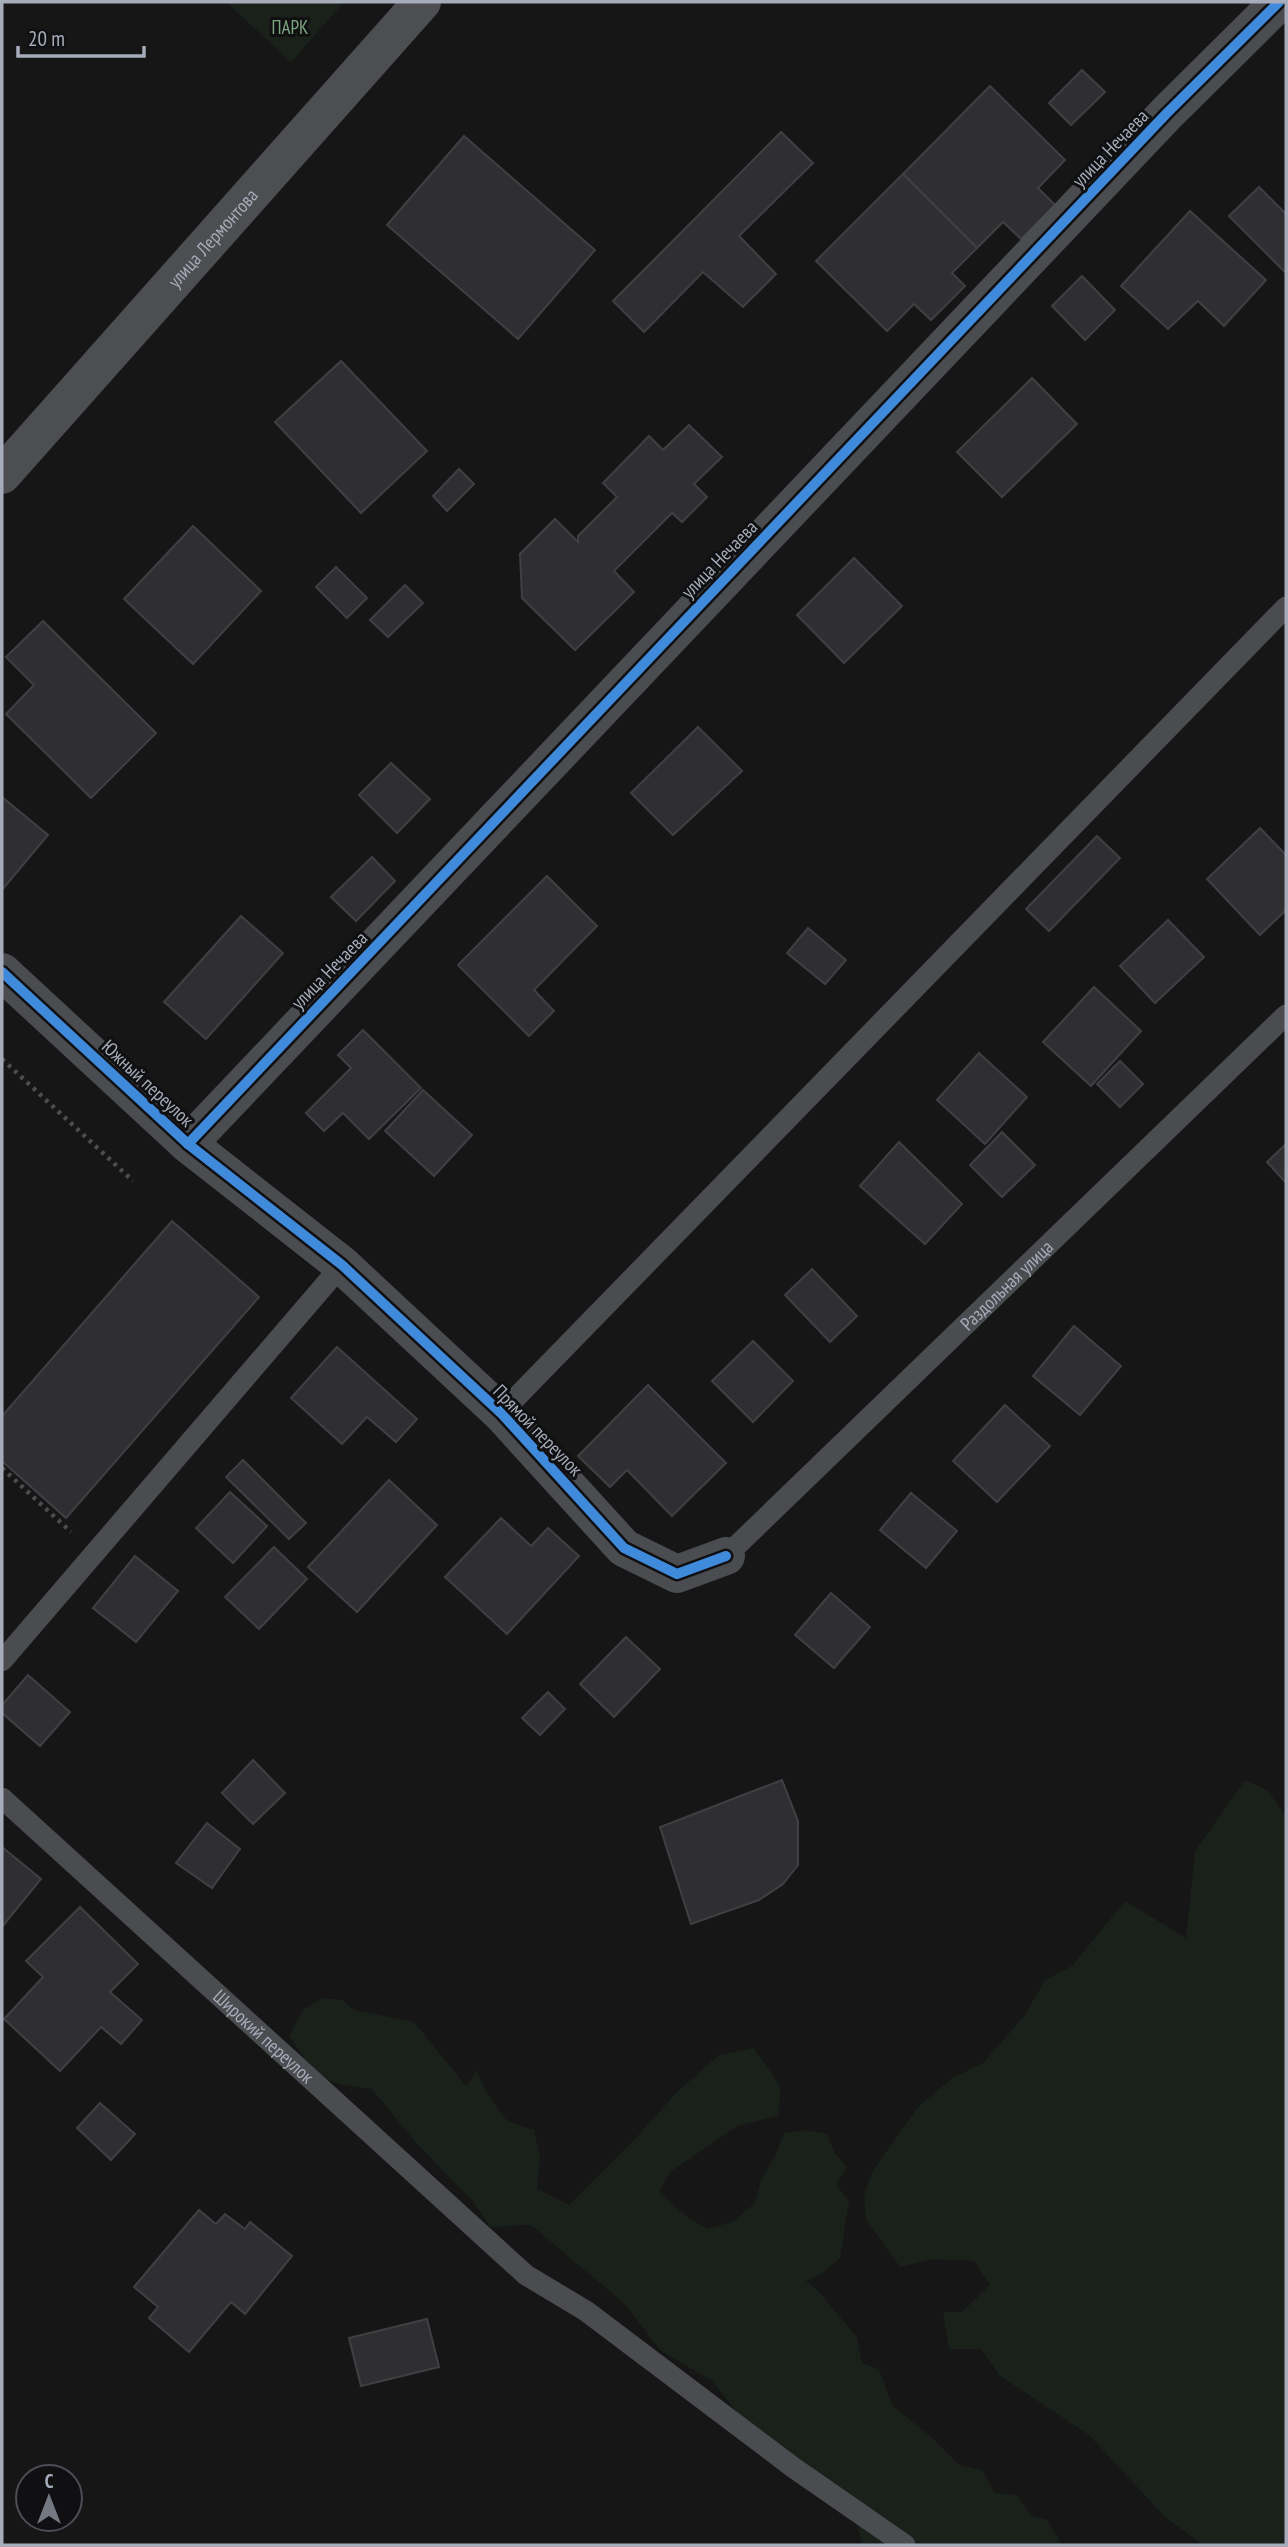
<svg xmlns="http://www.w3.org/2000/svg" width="1288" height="2547" font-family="'PT Sans Narrow',sans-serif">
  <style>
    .green { fill: #1a211b }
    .building { fill: #2f2f31; stroke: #3f4043; stroke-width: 2 }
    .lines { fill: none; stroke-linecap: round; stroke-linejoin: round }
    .path { stroke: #4c4d51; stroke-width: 4.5; stroke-dasharray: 3.5 5; stroke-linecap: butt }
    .lane { stroke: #4a4c50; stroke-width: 21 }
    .street { stroke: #4a4c50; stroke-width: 38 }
    .primary { stroke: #4d4e51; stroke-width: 38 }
    .cycleway-casing { stroke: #101013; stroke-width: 15 }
    .cycleway { stroke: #408adc; stroke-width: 10 }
    .labels { text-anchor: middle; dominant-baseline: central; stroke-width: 6; stroke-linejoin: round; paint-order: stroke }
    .park-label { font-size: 19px; fill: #7ca57f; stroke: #101013 }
    .street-label { font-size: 19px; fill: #a6acb9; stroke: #101013 }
  </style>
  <rect width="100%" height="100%" fill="#161617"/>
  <g class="green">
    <polygon points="226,2 344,2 291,62"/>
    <polygon points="1245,1780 1267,1790 1286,1816 1286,2545 1203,2545 1165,2517 1089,2435 1000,2376 981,2349 949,2349 943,2312 962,2312 990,2285 974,2261 933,2259 900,2267 866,2219 864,2195 873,2170 918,2107 951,2079 983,2063 1025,2015 1045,1980 1072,1966 1125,1901 1186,1938 1195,1851"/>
    <path d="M 322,1998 L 342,2000 L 354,2010 L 414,2022 L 466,2086 L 477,2070 L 486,2092 L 507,2121 L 534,2130 L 540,2157 L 537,2189 L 569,2205 L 634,2140 L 677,2092 L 719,2055 L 754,2048 L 780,2086 L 779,2116 L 737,2126 L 670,2172 L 659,2192 L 687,2217 L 708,2229 L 734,2221 L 755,2203 L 761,2180 L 776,2154 L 784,2133 L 805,2130 L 827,2134 L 834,2152 L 847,2167 L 836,2184 L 849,2201 L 840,2258 L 820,2275 L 806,2281 L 818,2291 L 857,2337 L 862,2363 L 879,2369 L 892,2405 L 930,2436 L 959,2465 L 982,2470 L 995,2493 L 1017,2495 L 1031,2516 L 1047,2520 L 1062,2545 L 862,2545 L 855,2512 L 755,2435 L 712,2381 L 660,2350 L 626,2305 L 531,2225 L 490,2227 L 473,2201 L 417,2144 L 372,2089 C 319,2082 319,2080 289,2036 L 303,2010 Z"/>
  </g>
  <g class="building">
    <polygon points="1082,70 1105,92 1071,125 1049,103"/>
    <polygon points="990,86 1065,160 1038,188 1055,205 1021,239 1003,222 977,248 903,174"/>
    <polygon points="781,132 813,163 739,236 776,274 743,307 703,272 644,332 613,301"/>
    <polygon points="464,136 595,250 518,339 387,225"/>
    <polygon points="903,174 977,248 952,273 965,286 931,320 914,304 887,331 816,261"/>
    <polygon points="1259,187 1286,214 1286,273 1229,216"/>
    <polygon points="1190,211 1266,280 1224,326 1198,301 1168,329 1121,286"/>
    <polygon points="1082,276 1115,310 1085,340 1052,306"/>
    <polygon points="341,361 427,451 361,513 275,422"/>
    <polygon points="1032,378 1077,424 1002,497 957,452"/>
    <polygon points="689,425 722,457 694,484 707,497 682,522 672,513 614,571 634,592 575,650 522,598 520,554 555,519 578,542 578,536 617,497 603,483 649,436 663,450"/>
    <polygon points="459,469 474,484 447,511 433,496"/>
    <polygon points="193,526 261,591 193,664 124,599"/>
    <polygon points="854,558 902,606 844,663 797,615"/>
    <polygon points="336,567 367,598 347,618 316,587"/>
    <polygon points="405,585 423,603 388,637 370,620"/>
    <polygon points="43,621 156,733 91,798 6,714 34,685 6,657"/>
    <polygon points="698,727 742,771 673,835 631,793"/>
    <polygon points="391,763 430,799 397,833 359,795"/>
    <polygon points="2,797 48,835 2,890"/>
    <polygon points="1260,828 1286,855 1286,910 1260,935 1207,879"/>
    <polygon points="1097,836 1120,858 1049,931 1026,909"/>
    <polygon points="372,857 395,881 356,921 331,897"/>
    <polygon points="547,876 597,926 534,990 554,1011 529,1036 458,965"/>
    <polygon points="241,916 283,953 206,1039 164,1002"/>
    <polygon points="1168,920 1204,957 1155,1003 1120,966"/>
    <polygon points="808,928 846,960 825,984 787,953"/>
    <polygon points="1094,987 1141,1031 1091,1086 1043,1042"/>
    <polygon points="363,1030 421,1088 369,1139 343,1113 324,1131 306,1113 351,1068 338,1055"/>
    <polygon points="979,1053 1027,1097 985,1144 937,1100"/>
    <polygon points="1120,1061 1143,1084 1120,1107 1097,1084"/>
    <polygon points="423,1090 472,1135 434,1176 385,1131"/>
    <polygon points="1002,1132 1035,1165 1002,1197 970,1165"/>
    <polygon points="899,1142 962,1204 925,1244 860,1186"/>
    <polygon points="1286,1144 1286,1183 1267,1162"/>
    <polygon points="172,1221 259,1297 66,1518 2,1461 2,1416"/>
    <polygon points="812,1269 857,1316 830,1342 785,1295"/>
    <polygon points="1074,1326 1121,1366 1080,1415 1033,1376"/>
    <polygon points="753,1341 793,1381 753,1422 712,1381"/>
    <polygon points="337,1347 417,1419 396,1442 367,1417 342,1444 291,1398"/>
    <polygon points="648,1385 726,1463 672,1516 627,1470 610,1487 578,1456"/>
    <polygon points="1005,1405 1050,1446 997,1502 953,1461"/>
    <polygon points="243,1460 306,1523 289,1539 226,1477"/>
    <polygon points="389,1480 437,1525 357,1612 308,1567"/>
    <polygon points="230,1492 267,1526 233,1563 196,1528"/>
    <polygon points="911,1493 957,1531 926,1568 880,1530"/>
    <polygon points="501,1518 531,1546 548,1528 579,1556 507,1634 445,1577"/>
    <polygon points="274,1547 307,1579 259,1629 225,1597"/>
    <polygon points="135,1556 178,1591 136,1642 93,1608"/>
    <polygon points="831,1593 870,1627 834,1668 795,1635"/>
    <polygon points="626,1637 660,1669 614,1717 580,1684"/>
    <polygon points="28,1675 70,1712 40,1746 2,1713 2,1705"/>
    <polygon points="548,1692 565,1709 540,1735 522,1718"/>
    <polygon points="253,1760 285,1793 253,1824 222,1793"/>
    <polygon points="782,1780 798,1821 798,1865 783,1884 759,1900 691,1924 660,1827"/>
    <polygon points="207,1823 240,1849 212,1888 176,1863"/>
    <polygon points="2,1847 41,1879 2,1927"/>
    <polygon points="80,1907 138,1964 110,1992 142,2020 121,2044 101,2027 60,2071 4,2019 43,1977 26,1961"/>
    <polygon points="100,2103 135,2134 111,2160 77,2128"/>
    <polygon points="199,2210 216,2224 225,2214 245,2229 250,2222 292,2256 245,2314 231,2302 189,2352 149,2318 158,2307 134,2287"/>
    <polygon points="427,2319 439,2367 361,2386 349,2338"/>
  </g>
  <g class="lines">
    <g class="path">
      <polyline points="2,1059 133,1181"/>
      <polyline points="2,1468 71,1532"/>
    </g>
    <g class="lane">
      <polyline points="501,1413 1286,607"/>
      <path id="s1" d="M 726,1556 L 1286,1015"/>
      <polyline points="2,1661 342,1265"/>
      <path id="s2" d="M 2,1798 L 526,2275 L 586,2311 L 794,2468 L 905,2545"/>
    </g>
    <g class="street">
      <polyline points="2,972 188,1144 342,1265 501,1413 624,1548 677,1574 726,1556"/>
      <polyline points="188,1144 1167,113 1279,2"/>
    </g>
    <path class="primary" id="s3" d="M 2,475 L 422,2"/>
    <g class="cycleway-casing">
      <g id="cycleway">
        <polyline points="2,972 188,1144 342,1265 501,1413 624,1548 677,1574 726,1556"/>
        <polyline points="188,1144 1167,113 1279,2"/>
      </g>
    </g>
    <use href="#cycleway" class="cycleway"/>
  </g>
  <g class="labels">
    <g class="park-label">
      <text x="290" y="27">ПАРК</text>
    </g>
    <g class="street-label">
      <text transform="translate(1110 148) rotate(-46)">улица Нечаева</text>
      <text stroke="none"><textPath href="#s3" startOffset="317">улица Лермонтова</textPath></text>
      <text transform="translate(719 559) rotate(-46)">улица Нечаева</text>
      <text transform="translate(329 970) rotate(-46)">улица Нечаева</text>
      <text transform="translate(148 1083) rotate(43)">Южный переулок</text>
      <text stroke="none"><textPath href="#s1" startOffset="390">Раздольная улица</textPath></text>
      <text transform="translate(538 1430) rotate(46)">Прямой переулок</text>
      <text stroke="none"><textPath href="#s2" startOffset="354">Широкий переулок</textPath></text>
    </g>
  </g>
  <rect width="1288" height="2547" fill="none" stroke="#a6acb9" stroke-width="7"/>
  <g transform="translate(49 2498)"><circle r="33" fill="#101013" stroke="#4c4e55" stroke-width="2"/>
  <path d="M0-5L12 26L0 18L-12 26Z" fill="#747880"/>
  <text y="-10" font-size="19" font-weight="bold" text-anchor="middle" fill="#a6acb9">С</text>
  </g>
  <path d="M18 46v10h126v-10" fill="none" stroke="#a6acb9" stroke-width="3.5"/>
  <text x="28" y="46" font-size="21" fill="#a6acb9" stroke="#101013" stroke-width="5" paint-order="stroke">20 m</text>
</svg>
